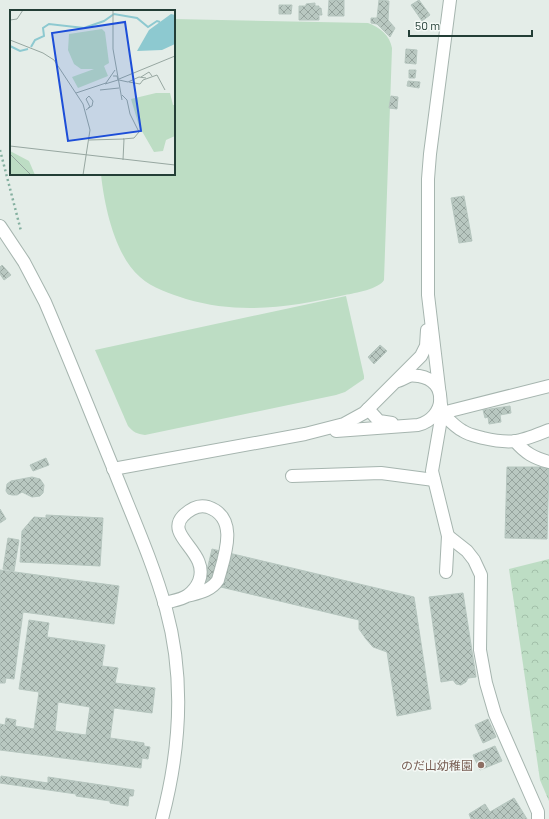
<svg xmlns="http://www.w3.org/2000/svg" width="549" height="819" font-family="Barlow,'Noto Sans JP',sans-serif">
  <style>
    .forest { fill: url(#forest-crowns) }
    .green { fill: #bdddc4 }
    .building { fill: url(#building-cross-hatch); stroke: #b6c6bf; fill-rule: evenodd }
    .lines { fill: none; stroke-linecap: round; stroke-linejoin: round }
    .minor-casing { stroke: #a6b5af; stroke-width: 14 }
    .path { stroke: #85b0a0; stroke-width: 2.5; stroke-dasharray: 2 3; stroke-linecap: butt }
    .minor { stroke: #fff; stroke-width: 12 }
    .education-dot { fill: #8d6e63; stroke: #f4f9f6; stroke-width: 1.5 }
    .labels { text-anchor: middle; dominant-baseline: central; stroke-width: 3; stroke-linejoin: round; paint-order: stroke }
    .education-label { font-size: 12px; fill: #785e54; stroke: #f4f9f6; text-anchor: end }
    .inset-river { fill: none; stroke: #8dc9d0; stroke-width: 2 }
    .inset-road { fill: none; stroke: #97a7a1; stroke-width: 1 }
    .view { fill: #1d4ed8; fill-opacity: 0.15; stroke: #1d4ed8; stroke-width: 2 }
    .inset-edge { fill: none; stroke: #233e36; stroke-width: 2 }
  </style>
  <defs>
    <pattern id="forest-crowns" width="20" height="18" patternUnits="userSpaceOnUse"><rect width="20" height="18" fill="#bdddc4"/><path d="M2 6a3 3 0 1 1 6 0M12 15a3 3 0 1 1 6 0" fill="none" stroke="#a2bfa9"/></pattern>
    <pattern id="building-cross-hatch" width="8" height="8" patternUnits="userSpaceOnUse"><rect width="8" height="8" fill="#b9c8c1"/><path d="M0 0l8 8M0 8l8-8" fill="none" stroke="#96a49e"/></pattern>
  </defs>
  <rect width="100%" height="100%" fill="#e4ede8"/>
  <polygon class="forest" points="549,559 549,801 540,780 509,569"/>
  <g class="green">
    <path d="M 174,19 L 368,23 C 380,27 390,36 392,48 L 384,280 C 379,289 355,293 345,295 C 291,307 241,315 186,299 C 171,294 152,288 140,277 C 115,256 104,205 101,174 L 174,174 Z"/>
    <path d="M 346,296 L 364,376 L 364,379 L 345,392 L 336,395 L 145,435 C 137,434 133,432 128,426 L 95,350 Z"/>
  </g>
  <g class="building">
    <polygon points="329,0 344,0 344,16 328,16"/>
    <polygon points="379,0 389,1 388,20 395,28 390,37 377,24 371,23 371,18 377,18"/>
    <polygon points="419,0 430,15 422,21 411,5"/>
    <polygon points="315,3 315,6 319,6 319,8 321,8 322,15 319,15 319,20 299,20 299,6 306,6 306,4"/>
    <polygon points="279,5 292,5 291,14 279,14"/>
    <polygon points="406,49 417,50 416,64 405,63"/>
    <polygon points="409,70 416,70 415,78 409,78"/>
    <polygon points="408,81 420,82 419,88 407,86"/>
    <polygon points="391,96 398,97 397,109 389,108"/>
    <polygon points="464,196 472,241 459,243 451,198"/>
    <polygon points="2,265 11,275 4,280 0,274 0,267"/>
    <polygon points="380,345 387,351 374,364 368,357"/>
    <polygon points="510,406 511,413 500,415 501,422 489,424 488,417 485,418 483,410"/>
    <polygon points="46,458 49,465 33,471 30,465"/>
    <polygon points="507,467 549,467 547,539 505,538"/>
    <polygon points="32,477 40,479 44,485 43,493 40,496 32,497 22,492 17,495 12,495 8,494 6,491 7,484 11,481"/>
    <polygon points="0,509 6,519 0,523"/>
    <polygon points="46,515 103,518 100,566 20,562 22,531 34,517 46,518"/>
    <polygon points="8,538 19,540 14,571 3,569"/>
    <polygon points="212,549 233,554 225,588 204,583"/>
    <polygon points="233,554 414,597 431,709 397,716 387,652 373,647 366,639 359,629 359,620 225,588"/>
    <polygon points="0,570 119,586 114,624 23,612 14,679 6,678 5,683 0,683"/>
    <polygon points="463,593 476,677 468,678 466,682 461,685 456,684 453,680 441,682 429,597"/>
    <path d="M 29,620 L 49,623 L 47,637 L 105,645 L 102,666 L 118,668 L 115,683 L 155,688 L 152,713 L 114,708 L 110,738 L 144,743 L 144,746 L 150,747 L 148,759 L 142,758 L 141,768 L 0,750 L 0,724 L 5,725 L 6,718 L 16,720 L 15,726 L 34,729 L 39,692 L 19,689 ZM 58,702 L 90,707 L 86,735 L 55,731 Z"/>
    <polygon points="488,719 496,737 483,743 475,725"/>
    <polygon points="495,746 502,761 480,770 473,755"/>
    <polygon points="1,776 48,783 48,777 134,790 133,796 129,796 128,806 110,803 110,801 76,796 76,794 0,783"/>
    <polygon points="514,798 527,819 471,819 469,814 485,804 490,812"/>
  </g>
  <g class="lines">
    <g class="minor-casing">
      <g id="minor">
        <path d="M 0,226 L 24,262 L 45,302 C 69,358 91,414 114,470 C 132,516 153,562 166,609 C 185,678 180,751 162,819"/>
        <polyline points="368,409 379,421 392,423"/>
        <path d="M 442,413 C 448,419 455,427 463,431 C 469,435 476,436 483,438 C 513,445 522,441 549,430"/>
        <polyline points="442,413 549,386"/>
        <path d="M 336,431 L 418,425 C 446,418 449,381 419,376 C 416,376 412,375 409,376 C 406,377 402,380 398,381"/>
        <path d="M 515,441 C 525,453 534,458 549,462"/>
        <polyline points="113,469 305,434 344,424 364,413 421,356 426,346 427,330"/>
        <polyline points="292,476 381,473 434,480"/>
        <polyline points="448,536 467,551 474,560 481,575 480,650 486,683 495,714 538,812 538,819"/>
        <polyline points="446,572 448,536 432,471 442,413 428,295 428,179 430,154 450,0"/>
        <path d="M 164,603 C 171,601 182,600 188,595 C 192,592 197,586 199,581 C 210,552 164,536 183,516 C 190,509 198,504 208,507 C 240,518 224,557 218,580 C 211,591 198,593 187,596"/>
      </g>
    </g>
    <polyline class="path" points="0,150 21,231"/>
    <use href="#minor" class="minor"/>
  </g>
  <circle class="education-dot" cx="481" cy="765" r="4"/>
  <g class="labels">
    <g class="education-label">
      <text x="473" y="765">のだ山幼稚園</text>
    </g>
  </g>
  <g transform="translate(10 10)">
    <rect width="165" height="165" fill="#e4ede8"/>
    <path d="M 146,83 L 160,83 L 163,95 L 165,95 L 165,126 L 156,130 L 153,141 L 144,142 L 129,116 L 121,89 ZM 0,141 L 19,151 L 25,165 L 2,165 L 0,162 Z" fill="#bdddc4"/>
    <path d="M 92,19 L 95,22 L 99,53 L 94,56 L 98,66 L 68,78 L 62,67 L 84,59 L 71,59 L 64,54 L 58,40 L 59,24 Z" fill="#bdddc4"/>
    <path d="M 161,4 L 165,5 L 165,34 L 152,40 L 127,41 L 139,20 Z" fill="#8dc9d0"/>
    <path class="inset-river" d="M 0,36 L 10,41 L 18,39M 21,37 L 25,30 L 34,26 L 33,18 L 39,14 L 74,18 L 94,11 L 104,4 L 127,8 L 138,17 L 147,11 L 150,12"/>
    <path class="inset-road" d="M 103,0 L 103,39 L 112,90M 0,10 L 7,9 L 13,0M 0,30 L 33,43 L 44,50 L 73,94 L 80,120 L 73,165M 131,67 L 139,62 L 142,66M 109,69 L 165,46M 109,70 L 118,72 L 129,67 L 136,68M 119,72 L 130,74 L 133,70 L 147,65 L 155,80M 95,74 L 108,70 L 107,66 L 103,66M 90,80 L 109,78M 66,83 L 96,73 L 105,60M 112,85 L 117,90 L 120,104 L 129,122 L 124,128 L 113,129M 76,100 L 80,97 L 76,89 L 79,86 L 83,91 L 82,96 L 78,98M 79,130 L 114,129 L 113,150M 0,136 L 165,155M 0,144 L 21,165"/>
    <path class="view" d="M 115,12 L 131,121 L 58,131 L 42,23 Z"/>
    <rect width="165" height="165" class="inset-edge"/>
  </g>
  <path d="M409 30v6h123v-6" fill="none" stroke="#233e36" stroke-width="2"/>
  <text x="415" y="30" font-size="12" fill="#233e36" stroke="#f4f9f6" stroke-width="3" paint-order="stroke">50 m</text>
</svg>
